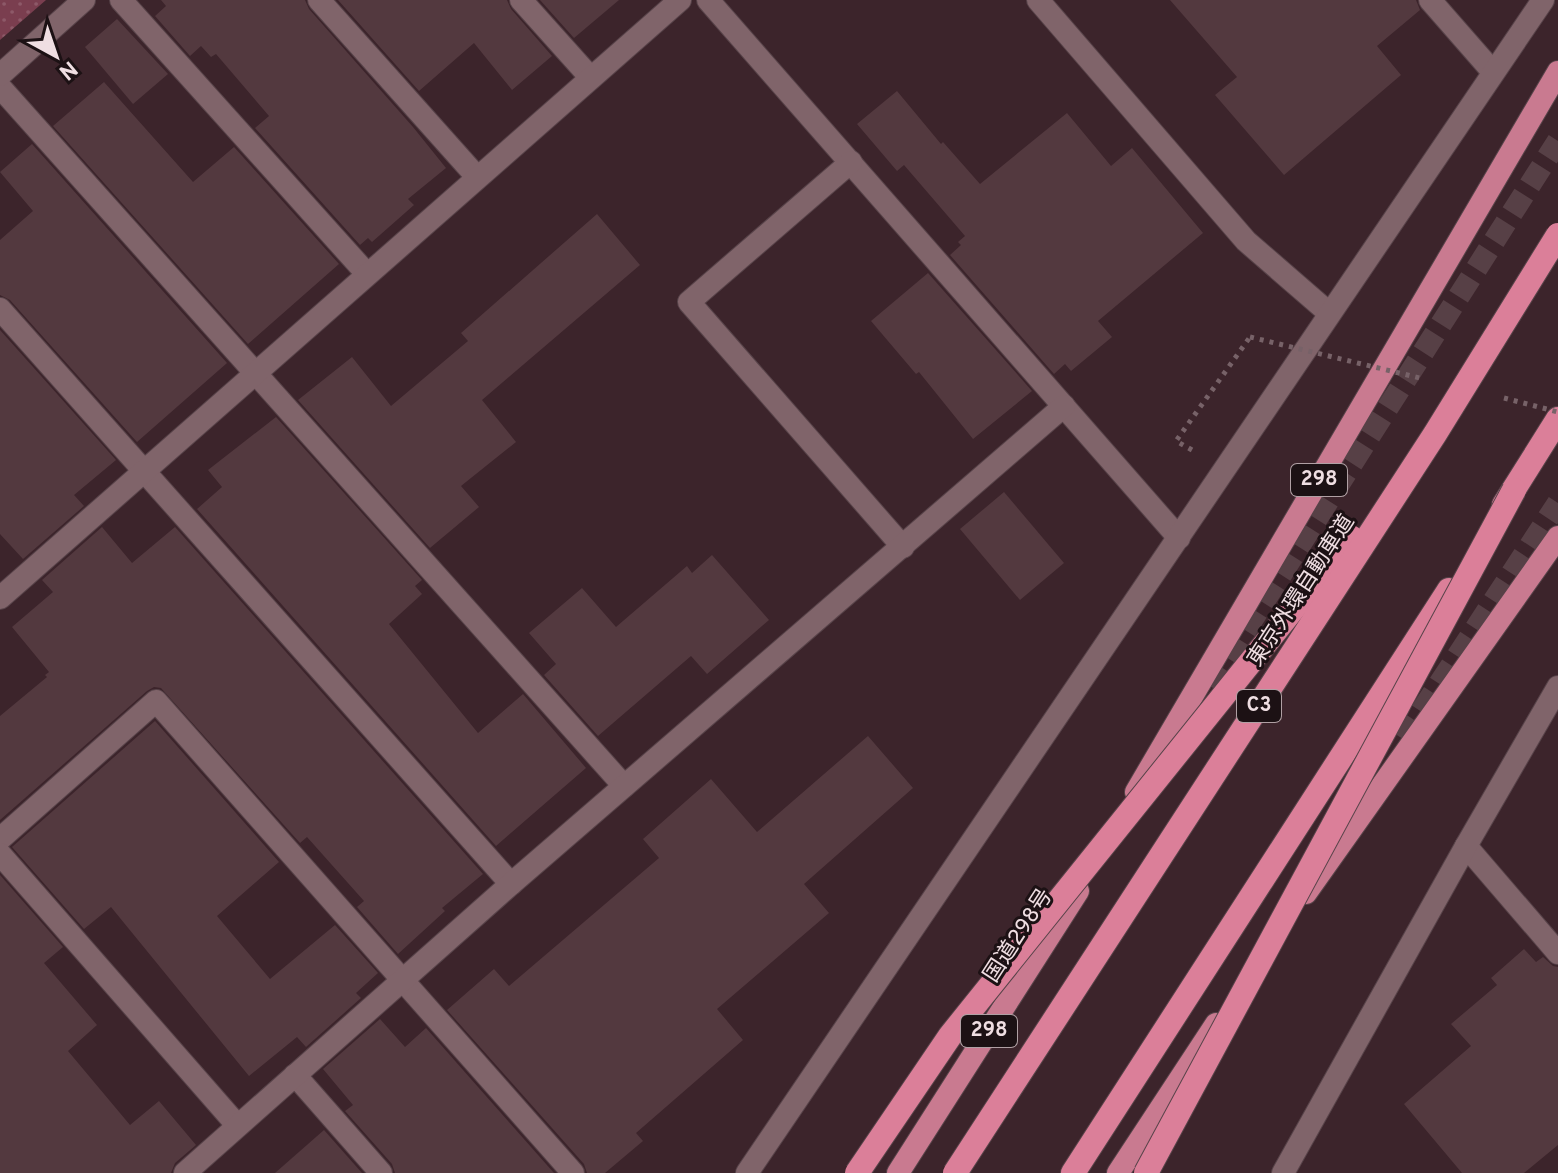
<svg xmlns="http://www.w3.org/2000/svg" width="1558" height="1173" font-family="Overpass,'Noto Sans JP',sans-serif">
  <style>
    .park { fill: url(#park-dots) }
    .building { fill: #53393f }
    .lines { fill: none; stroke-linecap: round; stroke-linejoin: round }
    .trunk-tunnel { stroke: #574046; stroke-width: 22; stroke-dasharray: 22 11; stroke-linecap: butt }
    .service-casing { stroke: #574349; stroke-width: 24 }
    .minor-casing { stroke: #574349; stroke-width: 24 }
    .trunk-casing { stroke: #574349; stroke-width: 24 }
    .motorway-casing { stroke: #574349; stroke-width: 26 }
    .path { stroke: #776268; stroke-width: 5; stroke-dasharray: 4 6; stroke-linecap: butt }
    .service { stroke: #80646a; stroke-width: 22 }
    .minor { stroke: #80646a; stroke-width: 22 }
    .trunk { stroke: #c97a90; stroke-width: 22 }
    .motorway { stroke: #db7f99; stroke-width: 24 }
    .motorway-bridge-casing { stroke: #574349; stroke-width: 26; stroke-linecap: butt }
    .path-bridge { stroke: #776268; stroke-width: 5; stroke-dasharray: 4 6; stroke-linecap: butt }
    .motorway-bridge { stroke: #db7f99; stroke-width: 24 }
    .labels { text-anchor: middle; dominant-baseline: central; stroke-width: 6; stroke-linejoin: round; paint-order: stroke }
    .shield { fill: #1c1114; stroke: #b0a0a4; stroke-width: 2 }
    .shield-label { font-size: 20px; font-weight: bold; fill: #efdee2 }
    .street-label { font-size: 22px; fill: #efdee2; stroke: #1c1114 }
  </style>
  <defs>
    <pattern id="park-dots" width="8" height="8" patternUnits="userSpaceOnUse" patternTransform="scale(2)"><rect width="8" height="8" fill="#7a3e4f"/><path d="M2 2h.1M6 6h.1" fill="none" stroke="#8d5968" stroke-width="1.8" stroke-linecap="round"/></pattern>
  </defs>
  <rect width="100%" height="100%" fill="#3c242b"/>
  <polygon class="park" points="0,0 46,0 0,40"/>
  <g class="building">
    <polygon points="161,0 305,0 309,9 413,127 446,168 408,199 414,205 372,242 368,238 360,245 255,128 269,116 216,54 211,57 201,46 190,56 155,16 166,6"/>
    <polygon points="338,0 507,0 511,9 552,56 512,90 474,43 419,91"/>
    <polygon points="540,0 619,0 574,38"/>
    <polygon points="1170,0 1416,0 1420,10 1377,46 1401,75 1284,175 1215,95 1237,77"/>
    <polygon points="117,19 168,74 133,104 85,47"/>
    <polygon points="104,82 193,182 234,147 339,264 248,344 53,126"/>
    <polygon points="897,91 941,144 943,142 980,184 1067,113 1111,166 1132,148 1203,233 1098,321 1112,337 1071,371 1065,364 1054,374 950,255 961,245 958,242 965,236 904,165 897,171 857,124"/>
    <polygon points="32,144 227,363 137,442 10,300 0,295 0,240 33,211 0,172"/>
    <polygon points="597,214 640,265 482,400 516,442 461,486 479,507 430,548 298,400 352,357 391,406 468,341 461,333"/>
    <polygon points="928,273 1032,391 973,439 919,372 916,374 871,321"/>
    <polygon points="0,330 116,460 74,495 84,506 23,559 0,534"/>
    <polygon points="276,417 422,580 415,586 422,594 389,624 478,733 523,694 586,768 496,846 197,509 222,487 208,470"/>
    <polygon points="1004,492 1064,563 1020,600 960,529"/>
    <polygon points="102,527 132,563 175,527 483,874 442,908 445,911 398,954 357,907 364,901 307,837 300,843 161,688 154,687 147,691 0,820 0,716 47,677 45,675 49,672 12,627 53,592 42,580"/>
    <polygon points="712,555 769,620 707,674 691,656 598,736 544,675 556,664 529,633 582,588 616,627 687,566 692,573"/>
    <polygon points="155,721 279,862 217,916 270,979 335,925 378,973 356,993 361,998 306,1047 297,1037 249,1076 111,907 84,929 12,847"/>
    <polygon points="868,736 913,788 804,884 829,913 717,1009 743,1040 636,1133 643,1141 605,1173 587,1173 584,1164 447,1010 494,969 509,986 659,858 643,839 711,779 757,832"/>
    <polygon points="0,875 63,947 44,963 97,1025 68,1051 130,1125 159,1101 196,1145 175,1163 171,1173 0,1173"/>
    <polygon points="1524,949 1536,962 1543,957 1553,966 1558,967 1558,1145 1524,1173 1462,1173 1404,1104 1471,1046 1451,1024 1497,985 1491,978"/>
    <polygon points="380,1019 405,1047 426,1028 554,1173 395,1173 392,1164 345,1111 353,1105 323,1069"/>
    <polygon points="324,1130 362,1173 275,1173"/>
  </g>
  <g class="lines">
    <g class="trunk-tunnel">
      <polyline points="1210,686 1558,141"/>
      <polyline points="1403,739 1558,503"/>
    </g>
    <g class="service-casing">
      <g id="service">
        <polyline points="121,0 367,274"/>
        <polyline points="319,0 477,177"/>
        <polyline points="521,0 590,77"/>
        <polyline points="1430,0 1493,72"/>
        <polyline points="0,87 624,786"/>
        <polyline points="0,309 511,884"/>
        <polyline points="0,839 156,701 573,1173"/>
        <polyline points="1466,846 1558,953"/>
        <polyline points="295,1075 381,1173"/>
      </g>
    </g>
    <g class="minor-casing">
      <g id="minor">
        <polyline points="708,0 1179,538"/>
        <polyline points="1038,0 1246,241 1329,313"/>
        <polyline points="0,75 84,0"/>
        <polyline points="851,162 689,302 903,547"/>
        <polyline points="0,598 680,0"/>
        <polyline points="0,854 237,1125"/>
        <polyline points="185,1173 511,884 1064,406"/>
        <polyline points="747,1173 1543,0"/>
        <polyline points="1283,1173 1466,846 1558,687"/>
      </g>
    </g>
    <g class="trunk-casing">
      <g id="trunk">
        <polyline points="1136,792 1558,72"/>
        <polyline points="1306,893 1558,537"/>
        <polyline points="898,1173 1078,891"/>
        <polyline points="1118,1173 1216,1024"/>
      </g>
    </g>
    <g class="motorway-casing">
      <g id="motorway">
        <polyline points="1504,505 1558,419"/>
        <polyline points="1073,1173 1449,590"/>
      </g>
    </g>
    <polyline class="path" points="1192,450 1176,441 1250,337"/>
    <use href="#service" class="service"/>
    <use href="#minor" class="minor"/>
    <use href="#trunk" class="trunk"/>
    <use href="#motorway" class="motorway"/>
    <g class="motorway-bridge-casing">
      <g id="motorway-bridge">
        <polyline points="857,1173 950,1036 1351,537"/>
        <polyline points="955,1173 1435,434 1558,235"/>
        <polyline points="1146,1173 1514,490"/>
      </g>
    </g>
    <g class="path-bridge">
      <polyline points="1250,337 1424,379"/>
      <polyline points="1504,398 1558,412"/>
    </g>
    <use href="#motorway-bridge" class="motorway-bridge"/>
  </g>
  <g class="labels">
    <g class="shield">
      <rect x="1291" y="464" width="56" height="32" rx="6"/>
      <rect x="1237" y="690" width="44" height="32" rx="6"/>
      <rect x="961" y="1015" width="56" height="32" rx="6"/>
    </g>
    <g class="shield-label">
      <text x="1319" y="480">298</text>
      <text x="1259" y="706">C3</text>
      <text x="989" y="1031">298</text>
    </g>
    <g class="street-label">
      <text transform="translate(1302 591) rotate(-57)">東京外環自動車道</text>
      <text transform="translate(1019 936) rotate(-57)">国道298号</text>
    </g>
  </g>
  <g transform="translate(56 56) rotate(140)" stroke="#1c1114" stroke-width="6" paint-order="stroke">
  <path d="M0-6L14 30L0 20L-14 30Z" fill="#efdee2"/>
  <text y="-12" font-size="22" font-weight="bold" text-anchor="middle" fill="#efdee2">N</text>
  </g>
</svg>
